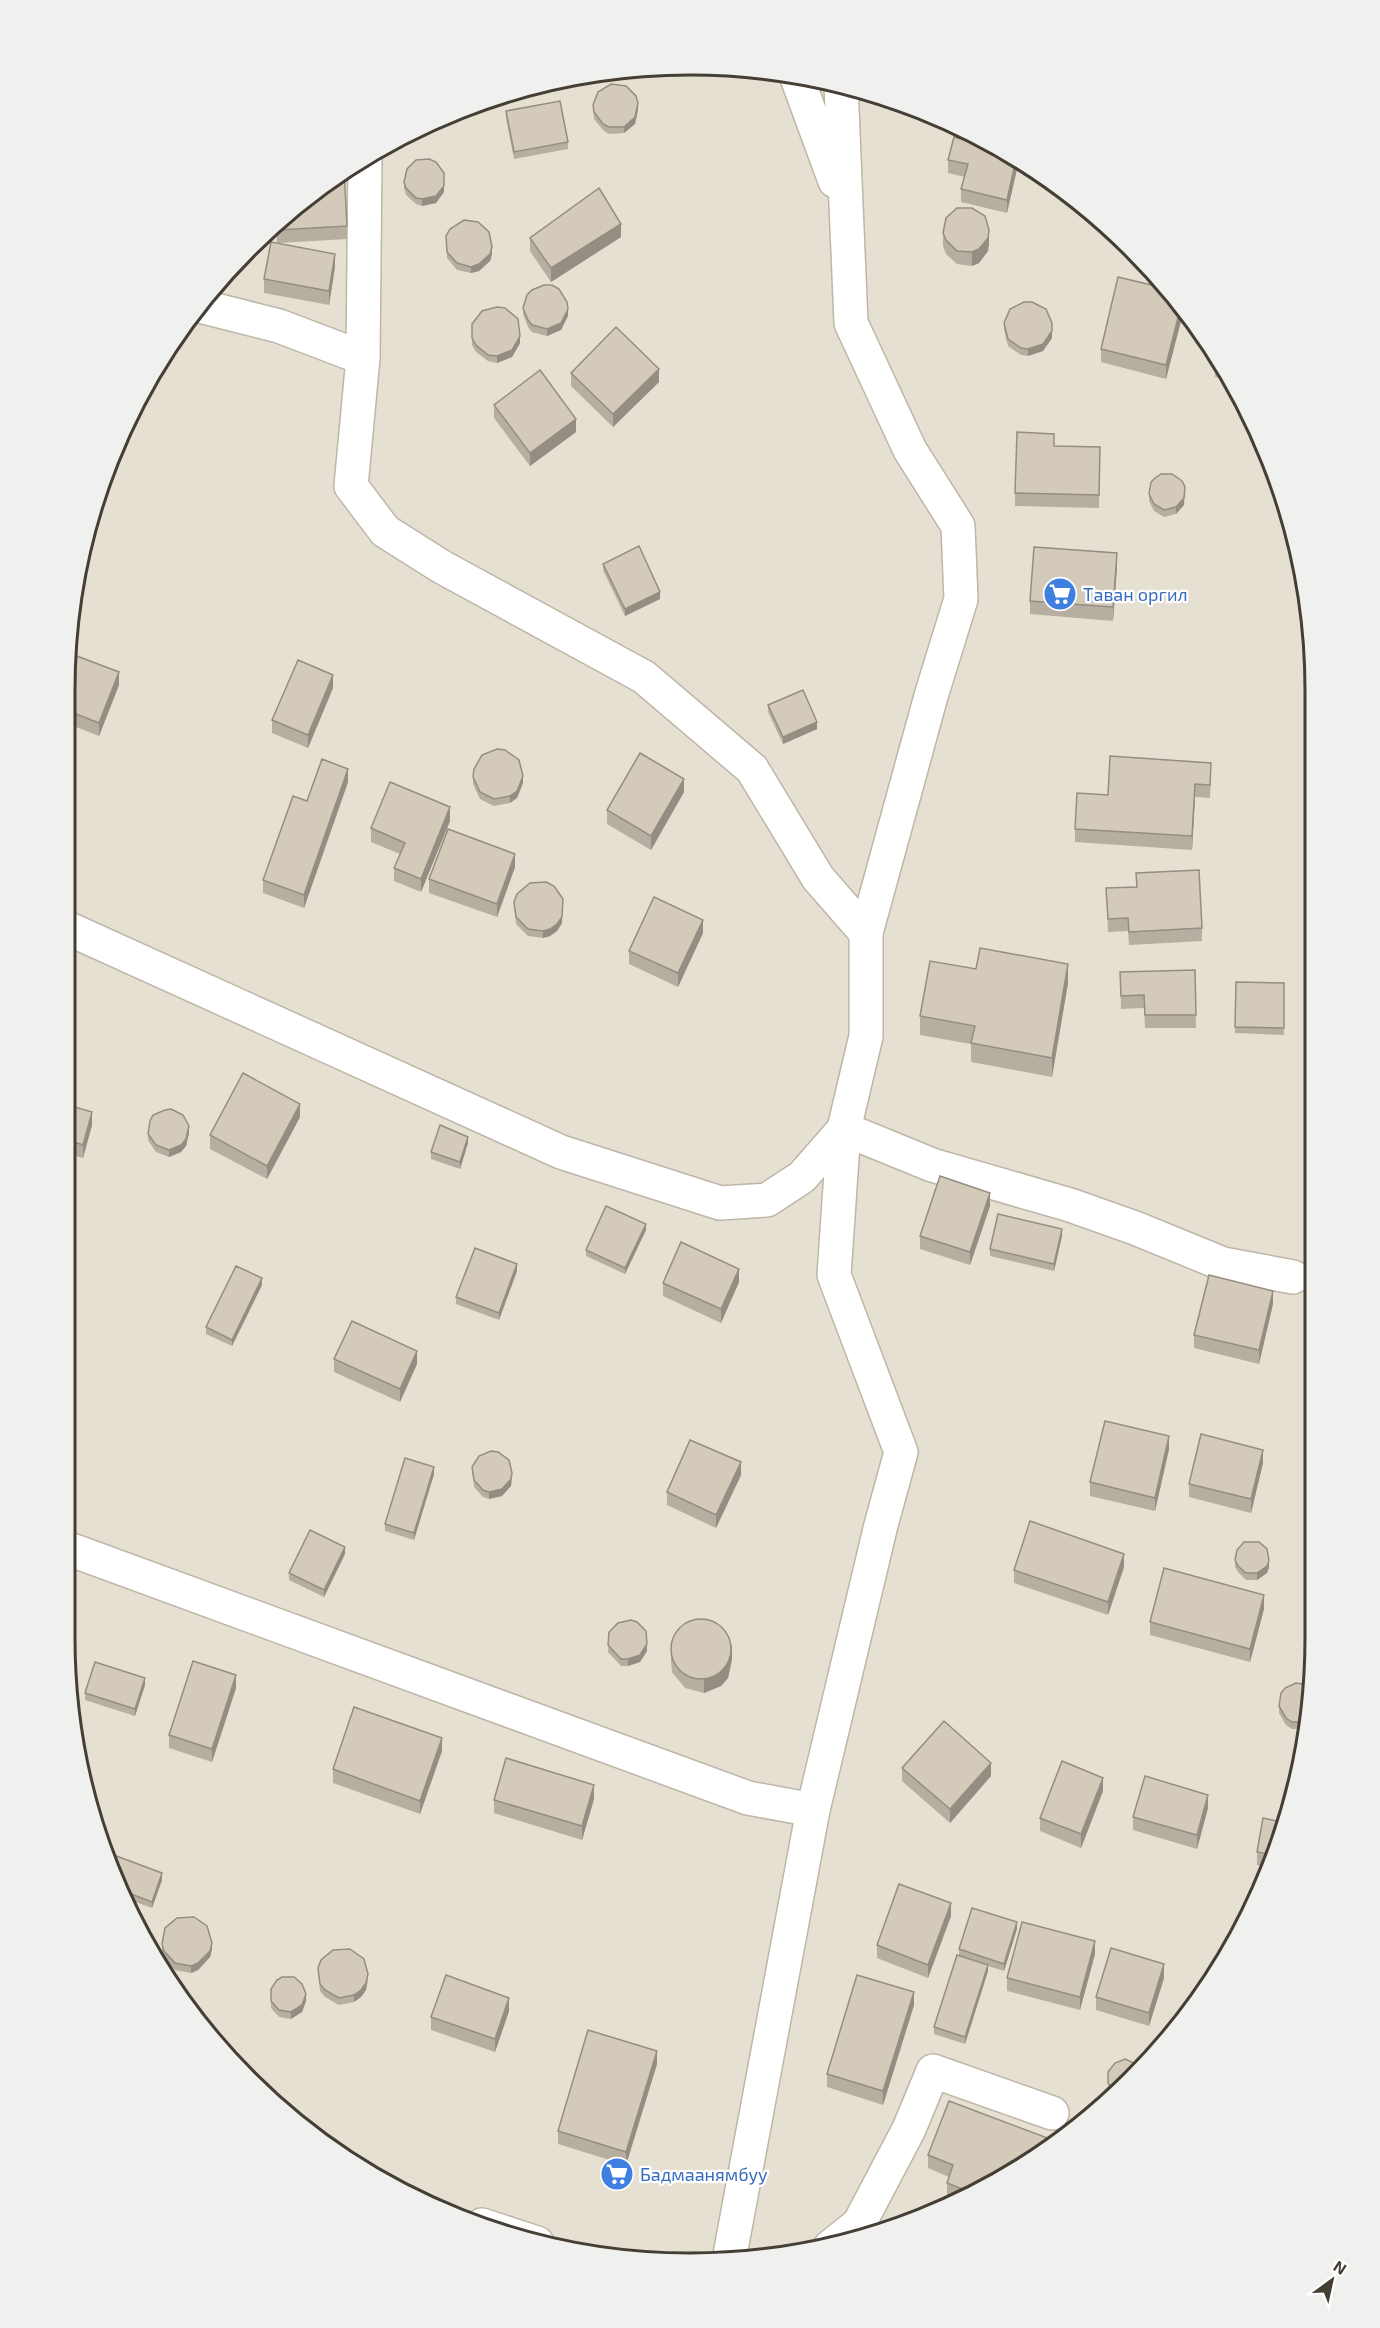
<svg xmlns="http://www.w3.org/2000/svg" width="1380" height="2328" font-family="'Exo 2',sans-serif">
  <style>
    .residential { fill: #e6e0d3 }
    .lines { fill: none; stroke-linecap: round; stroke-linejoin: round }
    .street-casing { stroke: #beb6a7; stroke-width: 36 }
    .street { stroke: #fff; stroke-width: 33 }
    .wall { fill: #b6aea0 }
    .shaded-wall { fill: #948d82 }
    .building { fill: #d4caba; stroke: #948d82; stroke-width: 1.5 }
    .labels { text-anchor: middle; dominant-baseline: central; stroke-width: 4.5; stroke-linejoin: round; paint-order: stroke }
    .shop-label { font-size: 18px; fill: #366cbe; stroke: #fff; text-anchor: start }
    .rim { fill: none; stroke: #443e34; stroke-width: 3 }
  </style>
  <rect width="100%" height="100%" fill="#f2eee5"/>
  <polygon class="residential" points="690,65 812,76 929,112 1037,170 1133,248 1232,377 1282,489 1314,649 1314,1679 1282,1839 1210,1985 1160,2051 1071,2134 1002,2180 891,2230 812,2252 690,2263 528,2242 414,2199 342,2158 248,2081 194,2019 129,1915 98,1839 70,1720 66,649 98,489 170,343 247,248 342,170 450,112 568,77"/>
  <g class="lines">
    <g class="street-casing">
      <g id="street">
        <polyline points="796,75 835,181"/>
        <polyline points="841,85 851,323 910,450 958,526 961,599 931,696 866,933"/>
        <polyline points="200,306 279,326 363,358 351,486 385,531 442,567 644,677 752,769 818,878 866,933 866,1036 844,1129 834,1275 901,1452 881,1525 813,1810 729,2260"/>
        <polyline points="363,358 365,158"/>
        <polyline points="67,928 561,1152 720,1203 767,1200 802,1177 844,1129"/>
        <polyline points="844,1129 932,1165 1070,1205 1135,1228 1223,1264 1293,1277"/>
        <polyline points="69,1549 748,1798 813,1810"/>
        <polyline points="482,2225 537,2243"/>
        <polyline points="830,2247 859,2224 909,2129 933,2071 1052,2113"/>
      </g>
    </g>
    <use href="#street" class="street"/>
  </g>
  <g class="wall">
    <polygon points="593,105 638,110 635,124 624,133 609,134 603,130 594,119"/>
    <polygon points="506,111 568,142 568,149 514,159 506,118"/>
    <polygon points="974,136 1019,160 1007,213 961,202 961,189 965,177 948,173 948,160 973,142"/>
    <polygon points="342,170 347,226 347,239 279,243 335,267 329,305 264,293 264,279 277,243 276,224"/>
    <polygon points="444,173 444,192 436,203 422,206 416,204 406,195 404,188 404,182"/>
    <polygon points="943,233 989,243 988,251 979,263 972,266 957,264 946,254 943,246"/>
    <polygon points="446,236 492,254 490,261 479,271 471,273 457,270 447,258"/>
    <polygon points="621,237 551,282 530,251 530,238"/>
    <polygon points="1164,288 1183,313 1166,379 1101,362 1101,349"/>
    <polygon points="523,308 568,316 561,330 547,336 532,332 528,327 523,314"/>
    <polygon points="1004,323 1052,330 1052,338 1043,351 1028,356 1021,355 1008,346 1004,330"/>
    <polygon points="472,324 520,343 512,357 497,363 488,361 476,352 472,345"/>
    <polygon points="1216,356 1232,377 1233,379 1215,377"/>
    <polygon points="571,373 659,382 613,427 571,386"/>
    <polygon points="494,405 576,432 530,466 494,418"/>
    <polygon points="1054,446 1100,447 1099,508 1015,506 1015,493"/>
    <polygon points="1149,494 1184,505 1176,514 1164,517 1154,511 1149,501"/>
    <polygon points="603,564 660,599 625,616 603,570"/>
    <polygon points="1117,567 1113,621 1030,614 1030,601"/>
    <polygon points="66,660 119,685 99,736 66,723"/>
    <polygon points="333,688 308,748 272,733 272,720"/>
    <polygon points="768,705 817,729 783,744 768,712"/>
    <polygon points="1211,776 1210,798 1195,797 1192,850 1075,842 1075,829 1108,795"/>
    <polygon points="473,777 523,783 517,798 510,803 494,806 480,799 473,784"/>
    <polygon points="348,782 304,908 263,893 263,880 307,801"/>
    <polygon points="684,792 651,850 607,824 607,810"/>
    <polygon points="450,821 421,892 394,881 394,868 400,854 371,842 371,828"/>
    <polygon points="515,867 497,917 429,893 429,879"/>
    <polygon points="1136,873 1202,928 1202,941 1129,945 1128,931 1108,932 1106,888 1136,887"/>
    <polygon points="514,902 562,923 557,931 550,936 543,938 528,936 516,924"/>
    <polygon points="703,933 678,987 629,964 629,951"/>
    <polygon points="976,969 1068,983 1052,1077 971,1062 971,1044 920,1035 920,1016"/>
    <polygon points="1195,970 1196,1028 1145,1028 1144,1008 1121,1009 1120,972"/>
    <polygon points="1236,982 1284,983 1284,1035 1235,1033"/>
    <polygon points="68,1105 92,1125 83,1158 68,1154"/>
    <polygon points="300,1117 267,1179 210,1149 210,1135"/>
    <polygon points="189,1133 186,1146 181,1152 169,1157 156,1152 148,1140 148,1134"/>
    <polygon points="468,1143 460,1169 431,1159 431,1152"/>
    <polygon points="990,1206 970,1265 920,1249 920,1236"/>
    <polygon points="646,1230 625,1274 586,1256 586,1250"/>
    <polygon points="1062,1236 1054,1271 990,1256 990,1249"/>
    <polygon points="517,1271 499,1320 456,1304 456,1297"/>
    <polygon points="739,1282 721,1323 663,1296 663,1283"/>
    <polygon points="262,1285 232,1346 206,1334 206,1327"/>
    <polygon points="1273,1304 1259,1364 1194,1348 1194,1335"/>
    <polygon points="334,1359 417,1364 400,1402 334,1372"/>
    <polygon points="1169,1449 1155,1511 1090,1496 1090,1482"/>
    <polygon points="1263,1463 1251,1513 1189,1497 1189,1484"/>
    <polygon points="472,1467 512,1479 511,1486 502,1496 489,1499 483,1497 474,1487"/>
    <polygon points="434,1474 414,1540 385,1531 385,1524"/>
    <polygon points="741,1475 716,1528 667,1505 667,1492"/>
    <polygon points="345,1554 324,1597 289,1580 289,1573"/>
    <polygon points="1235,1560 1269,1567 1267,1573 1257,1580 1246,1580 1238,1572 1235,1567"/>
    <polygon points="1124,1567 1108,1615 1014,1583 1014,1570"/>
    <polygon points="1264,1609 1250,1662 1150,1635 1150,1622"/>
    <polygon points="609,1632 647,1651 640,1662 628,1666 621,1666 608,1652"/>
    <polygon points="671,1648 732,1659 728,1678 721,1686 704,1693 685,1688 672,1672 671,1661"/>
    <polygon points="145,1685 135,1716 85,1700 85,1693"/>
    <polygon points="236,1688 212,1762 169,1748 169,1735"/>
    <polygon points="1312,1689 1304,1729 1292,1729 1286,1725 1279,1713 1279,1706"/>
    <polygon points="442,1751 420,1814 333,1783 333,1769"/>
    <polygon points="902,1768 991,1776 950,1823 902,1781"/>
    <polygon points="1103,1791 1081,1848 1040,1831 1040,1818"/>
    <polygon points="594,1799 582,1840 494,1813 494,1800"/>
    <polygon points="1208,1808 1197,1849 1133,1830 1133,1817"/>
    <polygon points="1282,1839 1268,1867 1257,1865 1257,1852"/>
    <polygon points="103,1851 162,1880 152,1908 122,1897"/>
    <polygon points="951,1916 928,1978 877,1958 877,1945"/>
    <polygon points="1017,1929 1004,1971 988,1966 988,1971 965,2044 934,2034 934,2027 959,1955 959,1949"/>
    <polygon points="162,1944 212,1949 210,1957 198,1970 191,1973 175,1970 164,1958 162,1951"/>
    <polygon points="1095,1954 1080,2010 1007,1991 1007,1978"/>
    <polygon points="318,1968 368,1981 366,1990 361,1997 354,2002 339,2005 325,1997 320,1991"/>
    <polygon points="1164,1978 1149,2026 1096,2010 1096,1997"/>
    <polygon points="271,1989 306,2001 302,2012 291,2019 279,2017 271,2008"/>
    <polygon points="914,2005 883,2105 827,2087 827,2074"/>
    <polygon points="509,2011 495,2052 431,2030 431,2017"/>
    <polygon points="657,2064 626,2165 558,2144 558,2131"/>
    <polygon points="1140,2069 1112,2095 1108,2090 1108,2072"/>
    <polygon points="928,2155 1002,2180 957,2200 947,2196 947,2183 949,2177 928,2168"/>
  </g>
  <g class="shaded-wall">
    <polygon points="638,103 638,110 635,124 624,133 624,127"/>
    <polygon points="1016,159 1019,160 1007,213 1007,200"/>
    <polygon points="444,186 444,192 436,203 422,206 422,199"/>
    <polygon points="621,224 621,237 551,282 551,268"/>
    <polygon points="989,230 989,243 988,251 979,263 972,266 972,252"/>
    <polygon points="492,247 492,254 490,261 479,271 471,273 471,267"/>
    <polygon points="335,254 335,267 329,305 329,291"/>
    <polygon points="568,309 568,316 561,330 547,336 547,329"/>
    <polygon points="1180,310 1183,313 1166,379 1166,365"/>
    <polygon points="1052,323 1052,338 1043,351 1028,356 1028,349"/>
    <polygon points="520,336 520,343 512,357 497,363 497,356"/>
    <polygon points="659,369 659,382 613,427 613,414"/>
    <polygon points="576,419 576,432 530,466 530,453"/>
    <polygon points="1185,487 1184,505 1176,514 1176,507"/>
    <polygon points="1117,553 1117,567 1113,621 1113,607"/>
    <polygon points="660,592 660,599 625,616 625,609"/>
    <polygon points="119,672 119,685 99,736 99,723"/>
    <polygon points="333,675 333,688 308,748 308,735"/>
    <polygon points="817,722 817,729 783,744 783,737"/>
    <polygon points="348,769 348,782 304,908 304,895"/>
    <polygon points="523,776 523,783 517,798 510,803 510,796"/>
    <polygon points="684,779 684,792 651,850 651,836"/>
    <polygon points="1195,784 1195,797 1192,850 1192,836"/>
    <polygon points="450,807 450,821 421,892 421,879"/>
    <polygon points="515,854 515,867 497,917 497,904"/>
    <polygon points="563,899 562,923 557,931 550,936 543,938 543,931"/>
    <polygon points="703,920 703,933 678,987 678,973"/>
    <polygon points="1068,964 1068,983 1052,1077 1052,1058"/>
    <polygon points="300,1104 300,1117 267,1179 267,1166"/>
    <polygon points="92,1112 92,1125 83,1158 83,1145"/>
    <polygon points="189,1126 189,1133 186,1146 181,1152 169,1157 169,1150"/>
    <polygon points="468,1137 468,1143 460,1169 460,1162"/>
    <polygon points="990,1193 990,1206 970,1265 970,1252"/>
    <polygon points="646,1224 646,1230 625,1274 625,1268"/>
    <polygon points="1062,1229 1062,1236 1054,1271 1054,1264"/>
    <polygon points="517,1264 517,1271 499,1320 499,1313"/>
    <polygon points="739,1269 739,1282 721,1323 721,1309"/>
    <polygon points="262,1278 262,1285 232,1346 232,1340"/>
    <polygon points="1273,1291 1273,1304 1259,1364 1259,1350"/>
    <polygon points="417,1351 417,1364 400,1402 400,1389"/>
    <polygon points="1169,1436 1169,1449 1155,1511 1155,1498"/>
    <polygon points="1263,1450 1263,1463 1251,1513 1251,1499"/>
    <polygon points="741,1462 741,1475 716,1528 716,1515"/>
    <polygon points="434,1467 434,1474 414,1540 414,1533"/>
    <polygon points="512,1473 511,1486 502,1496 489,1499 489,1492"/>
    <polygon points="345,1547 345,1554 324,1597 324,1590"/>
    <polygon points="1124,1554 1124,1567 1108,1615 1108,1602"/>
    <polygon points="1269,1561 1269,1567 1267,1573 1257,1580 1257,1573"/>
    <polygon points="1264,1595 1264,1609 1250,1662 1250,1649"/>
    <polygon points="647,1644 647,1651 640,1662 628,1666 628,1659"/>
    <polygon points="732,1645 732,1659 728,1678 721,1686 704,1693 704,1679"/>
    <polygon points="236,1675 236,1688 212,1762 212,1749"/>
    <polygon points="145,1678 145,1685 135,1716 135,1709"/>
    <polygon points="442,1738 442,1751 420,1814 420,1801"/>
    <polygon points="991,1763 991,1776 950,1823 950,1809"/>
    <polygon points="1103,1778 1103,1791 1081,1848 1081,1834"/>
    <polygon points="594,1785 594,1799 582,1840 582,1826"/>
    <polygon points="1208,1795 1208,1808 1197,1849 1197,1835"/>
    <polygon points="162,1873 162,1880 152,1908 152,1902"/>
    <polygon points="951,1903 951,1916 928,1978 928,1965"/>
    <polygon points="1017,1922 1017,1929 1004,1971 1004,1964"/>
    <polygon points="1095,1941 1095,1954 1080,2010 1080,1997"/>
    <polygon points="212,1943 212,1949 210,1957 198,1970 191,1973 191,1966"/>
    <polygon points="1164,1964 1164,1978 1149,2026 1149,2013"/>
    <polygon points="988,1965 988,1971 965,2044 965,2037"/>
    <polygon points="368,1974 366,1990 361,1997 354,2002 354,1995"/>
    <polygon points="914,1992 914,2005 883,2105 883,2091"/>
    <polygon points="306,1994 306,2001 302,2012 291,2019 291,2012"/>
    <polygon points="509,1998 509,2011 495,2052 495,2039"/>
    <polygon points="657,2051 657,2064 626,2165 626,2152"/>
    <polygon points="989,2176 989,2186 985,2188"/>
  </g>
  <g class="building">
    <polygon points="611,84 626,86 636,96 638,103 635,117 624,127 609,127 603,124 594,112 593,105 598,92"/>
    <polygon points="560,101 568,142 514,152 506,111"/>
    <polygon points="974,136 1016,159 1007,200 961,189 968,164 948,160 954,137 973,142"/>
    <polygon points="429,159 436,162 444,173 444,186 436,196 422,199 416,198 406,188 404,182 407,169 416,160"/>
    <polygon points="344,169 347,226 278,230 277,224"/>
    <polygon points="599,188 621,224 551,268 530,238"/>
    <polygon points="957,208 972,208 985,216 989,230 988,238 979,249 972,252 957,251 946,240 943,233 946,218"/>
    <polygon points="464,220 478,222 489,232 492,247 490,254 479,264 471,267 457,263 447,252 446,236 450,229"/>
    <polygon points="271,242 335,254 329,291 264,279"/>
    <polygon points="1118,277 1164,288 1180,310 1166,365 1101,349"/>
    <polygon points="544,285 552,285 559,289 567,302 568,309 561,323 547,329 532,325 528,320 523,308 527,295 532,290"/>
    <polygon points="1024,302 1032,302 1046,309 1052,323 1052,331 1043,344 1028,349 1021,348 1008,339 1004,323 1010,309"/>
    <polygon points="497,307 505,308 518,319 520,336 512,350 497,356 488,355 476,345 472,338 472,324 482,311"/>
    <polygon points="616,327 659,369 613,414 571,373"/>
    <polygon points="1216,356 1222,365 1215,364"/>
    <polygon points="540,370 576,419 530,453 494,405"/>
    <polygon points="1017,432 1054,434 1054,446 1100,447 1099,495 1015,493"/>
    <polygon points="1161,474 1172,474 1182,481 1185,487 1184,498 1176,507 1164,510 1154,504 1149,494 1151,482 1155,478"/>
    <polygon points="639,546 660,592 625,609 603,564"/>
    <polygon points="1034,547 1117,553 1113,607 1030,601"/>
    <polygon points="69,653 119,672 99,723 66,710 66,660"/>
    <polygon points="298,660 333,675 308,735 272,720"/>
    <polygon points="803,690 817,722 783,737 768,705"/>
    <polygon points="497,749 505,750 519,760 523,776 517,791 510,796 494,799 480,792 473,777 474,769 482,755"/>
    <polygon points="640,753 684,779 651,836 607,810"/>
    <polygon points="1110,756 1211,763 1210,785 1195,784 1192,836 1075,829 1077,793 1108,795"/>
    <polygon points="322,759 348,769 304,895 263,880 293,796 307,801"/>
    <polygon points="390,782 450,807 421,879 394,868 405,843 371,828"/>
    <polygon points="448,829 515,854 497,904 429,879"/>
    <polygon points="1199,870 1202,928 1129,932 1128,918 1108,919 1106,888 1137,887 1136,873"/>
    <polygon points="546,882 554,886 563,899 562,917 557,924 550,929 543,931 528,929 516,917 514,902 517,894 530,883"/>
    <polygon points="654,897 703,920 678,973 629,951"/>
    <polygon points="980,948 1068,964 1052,1058 971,1043 975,1026 920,1016 930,961 976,969"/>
    <polygon points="1195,970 1196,1015 1145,1015 1144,995 1121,996 1120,972"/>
    <polygon points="1236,982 1284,983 1284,1028 1235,1027"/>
    <polygon points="243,1073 300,1104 267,1166 210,1135"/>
    <polygon points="68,1105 92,1112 83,1145 68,1140"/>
    <polygon points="171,1109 183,1115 189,1126 186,1139 181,1145 169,1150 156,1145 148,1134 150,1121 153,1115 165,1110"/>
    <polygon points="440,1125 468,1137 460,1162 431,1152"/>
    <polygon points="940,1176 990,1193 970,1252 920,1236"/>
    <polygon points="606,1206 646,1224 625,1268 586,1250"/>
    <polygon points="998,1214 1062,1229 1054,1264 990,1249"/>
    <polygon points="681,1242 739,1269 721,1309 663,1283"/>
    <polygon points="475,1248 517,1264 499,1313 456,1297"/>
    <polygon points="236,1266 262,1278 232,1340 206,1327"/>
    <polygon points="1209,1275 1273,1291 1259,1350 1194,1335"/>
    <polygon points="352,1321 417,1351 400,1389 334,1359"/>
    <polygon points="1105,1421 1169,1436 1155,1498 1090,1482"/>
    <polygon points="1201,1434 1263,1450 1251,1499 1189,1484"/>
    <polygon points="690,1440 741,1462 716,1515 667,1492"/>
    <polygon points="491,1451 498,1452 509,1460 512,1473 511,1479 502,1489 489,1492 483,1490 474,1480 472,1467 479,1456"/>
    <polygon points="405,1458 434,1467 414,1533 385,1524"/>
    <polygon points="1030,1521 1124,1554 1108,1602 1014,1570"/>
    <polygon points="310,1530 345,1547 324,1590 289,1573"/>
    <polygon points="1244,1542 1259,1542 1267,1549 1269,1561 1267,1566 1257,1573 1246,1573 1238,1566 1235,1560 1237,1550"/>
    <polygon points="1164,1568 1264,1595 1250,1649 1150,1622"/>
    <circle cx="701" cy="1649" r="30"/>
    <polygon points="631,1620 637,1622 646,1631 647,1644 640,1655 628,1659 621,1659 608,1645 609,1632 618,1623"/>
    <polygon points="193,1661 236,1675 212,1749 169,1735"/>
    <polygon points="95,1662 145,1678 135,1709 85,1693"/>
    <polygon points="1296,1683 1308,1685 1312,1689 1305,1722 1292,1722 1286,1718 1279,1706 1281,1693 1285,1688"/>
    <polygon points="354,1707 442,1738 420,1801 333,1769"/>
    <polygon points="944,1721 991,1763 950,1809 902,1768"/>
    <polygon points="506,1758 594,1785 582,1826 494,1800"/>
    <polygon points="1062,1761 1103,1778 1081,1834 1040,1818"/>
    <polygon points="1145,1776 1208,1795 1197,1835 1133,1817"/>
    <polygon points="1263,1818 1286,1823 1282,1839 1274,1855 1257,1852"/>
    <polygon points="103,1851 162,1873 152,1902 118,1889"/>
    <polygon points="899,1884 951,1903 928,1965 877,1945"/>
    <polygon points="972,1908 1017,1922 1004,1964 959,1949"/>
    <polygon points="194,1917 207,1926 212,1943 210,1951 198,1963 191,1966 175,1963 164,1951 162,1944 165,1928 177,1918"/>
    <polygon points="1022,1922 1095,1941 1080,1997 1007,1978"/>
    <polygon points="1111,1948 1164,1964 1149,2013 1096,1997"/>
    <polygon points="350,1949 364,1959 368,1974 366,1983 361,1990 354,1995 339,1998 325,1990 320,1984 318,1968 321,1960 333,1950"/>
    <polygon points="957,1955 988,1965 965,2037 934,2027"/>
    <polygon points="446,1975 509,1998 495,2039 431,2017"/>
    <polygon points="857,1975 914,1992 883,2091 827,2074"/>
    <polygon points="282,1977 294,1977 302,1984 306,1994 302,2005 291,2012 279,2010 271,2001 271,1989 277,1980"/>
    <polygon points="588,2030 657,2051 626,2152 558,2131"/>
    <polygon points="1125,2059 1136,2064 1140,2069 1116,2092 1108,2083 1108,2072 1115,2063"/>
    <polygon points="949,2101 1058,2142 1002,2180 1001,2180 989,2176 985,2188 973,2193 947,2183 953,2165 928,2155"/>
  </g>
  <defs>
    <g id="supermarket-disc" transform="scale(1.725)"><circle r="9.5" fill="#3f7fe0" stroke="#fff"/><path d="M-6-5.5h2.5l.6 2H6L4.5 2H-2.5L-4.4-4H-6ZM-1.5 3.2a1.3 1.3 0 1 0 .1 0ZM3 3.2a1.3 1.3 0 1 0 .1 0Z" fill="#fff"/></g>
  </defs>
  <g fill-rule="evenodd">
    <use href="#supermarket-disc" x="1060" y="594"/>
    <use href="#supermarket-disc" x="617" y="2174"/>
  </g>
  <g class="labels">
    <g class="shop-label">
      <text x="1083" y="594">Таван оргил</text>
      <text x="640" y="2174">Бадмаанямбуу</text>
    </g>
  </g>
  <path d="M0 0H1380V2328H0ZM690 75H690A615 615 0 0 1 1305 690V1638A615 615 0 0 1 690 2253H690A615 615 0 0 1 75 1638V690A615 615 0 0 1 690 75Z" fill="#f0f0ef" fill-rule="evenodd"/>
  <path class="rim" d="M690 75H690A615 615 0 0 1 1305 690V1638A615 615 0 0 1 690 2253H690A615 615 0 0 1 75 1638V690A615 615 0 0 1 690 75Z"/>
  <g transform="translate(1332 2280) rotate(33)" stroke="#ffffff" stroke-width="4.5" paint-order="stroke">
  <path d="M0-4.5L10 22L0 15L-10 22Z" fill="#443e34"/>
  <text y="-9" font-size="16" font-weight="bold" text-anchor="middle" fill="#443e34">N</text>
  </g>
</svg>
